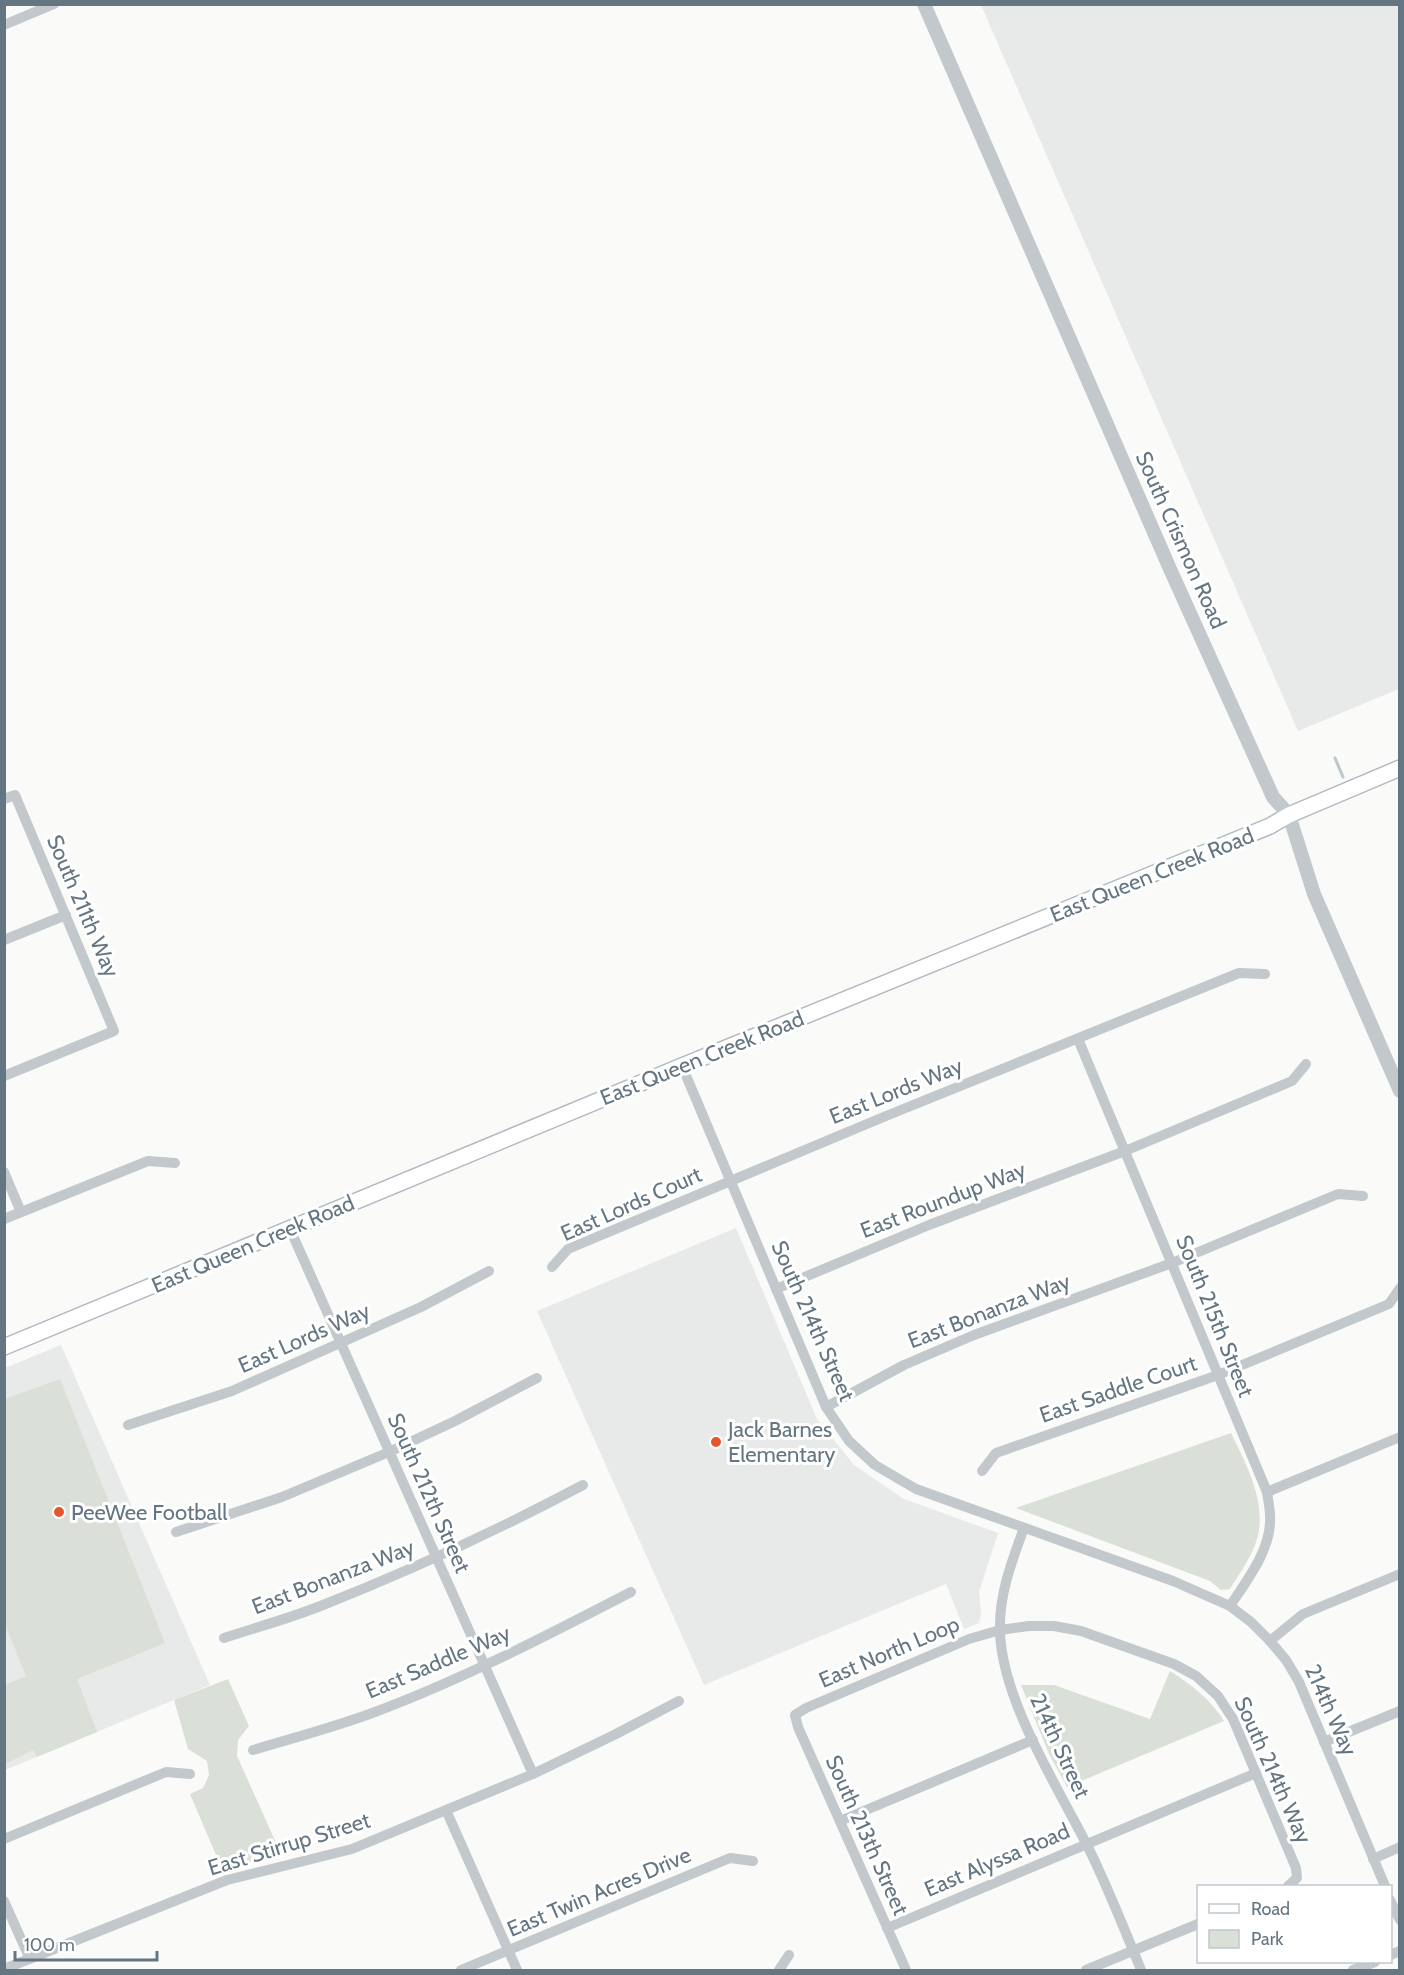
<svg xmlns="http://www.w3.org/2000/svg" width="1404" height="1975" font-family="Cabin,sans-serif">
  <style>
    .built { fill: #e8e9e9 }
    .green { fill: #dadfd7 }
    .lines { fill: none; stroke-linecap: round; stroke-linejoin: round }
    .stream { stroke: #bbc7cb; stroke-width: 3 }
    .secondary-casing { stroke: #b3babf; stroke-width: 18 }
    .minor { stroke: #c3c8cc; stroke-width: 10 }
    .tertiary { stroke: #c3c8cc; stroke-width: 14 }
    .secondary { stroke: #fff; stroke-width: 15 }
    .poi-dot { fill: #e4572e; stroke: #fff; stroke-width: 2 }
    .labels { text-anchor: middle; dominant-baseline: central; stroke-width: 6; stroke-linejoin: round; paint-order: stroke }
    .street-label { font-size: 22px; fill: #657683; stroke: #fff }
    .poi-label { font-size: 22px; fill: #657683; stroke: #fff; text-anchor: start }
  </style>
  <rect width="100%" height="100%" fill="#fafaf8"/>
  <g class="built">
    <polygon points="981,5 1399,5 1399,689 1298,731"/>
    <polygon points="736,1228 817,1419 854,1465 904,1499 998,1533 979,1592 981,1613 979,1623 964,1629 946,1584 704,1685 537,1311"/>
    <polygon points="61,1345 210,1685 5,1770 5,1368"/>
  </g>
  <g class="green">
    <polygon points="60,1379 165,1643 77,1679 97,1732 37,1757 33,1750 5,1764 5,1685 26,1676 5,1624 5,1399"/>
    <path d="M 1231,1433 C 1249,1470 1272,1512 1252,1552 C 1246,1565 1237,1577 1230,1589 L 1221,1590 L 1210,1581 L 1016,1508 Z"/>
    <path d="M 1170,1671 C 1192,1685 1210,1699 1224,1721 L 1067,1787 L 1049,1754 L 1021,1685 L 1054,1685 L 1150,1719 Z"/>
    <polygon points="228,1679 249,1726 238,1740 237,1756 281,1854 222,1869 190,1794 203,1788 209,1775 207,1761 188,1749 174,1700"/>
  </g>
  <g class="lines">
    <polyline class="stream" points="1335,758 1343,777"/>
    <g class="secondary-casing">
      <polyline id="secondary" points="4,1347 682,1066 1270,826 1289,815 1400,768"/>
    </g>
    <g class="minor">
      <polyline points="4,25 54,4"/>
      <polyline points="4,799 15,795 114,1031 4,1076"/>
      <polyline points="4,940 66,915"/>
      <path d="M 1078,1039 L 1267,1492 C 1268,1500 1270,1508 1270,1516 C 1272,1549 1247,1580 1230,1606"/>
      <polyline points="682,1066 826,1407 849,1441 875,1465 916,1489 1173,1581 1230,1606 1251,1622 1270,1641 1286,1660 1299,1682 1385,1886"/>
      <polyline points="4,1172 21,1212"/>
      <polyline points="4,1219 148,1161 175,1163"/>
      <polyline points="290,1229 533,1774"/>
      <polyline points="552,1267 568,1249 886,1116 1239,973 1265,974"/>
      <polyline points="776,1289 929,1225 1125,1151 1292,1081 1306,1064"/>
      <polyline points="826,1407 904,1365 974,1335 1172,1263 1338,1194 1363,1196"/>
      <polyline points="128,1425 232,1391 421,1307 489,1271"/>
      <polyline points="982,1471 996,1453 1218,1375 1389,1304 1400,1288"/>
      <polyline points="1267,1492 1400,1437"/>
      <path d="M 1024,1528 C 1012,1561 999,1594 1000,1630 C 1001,1698 1056,1784 1087,1845 C 1107,1885 1124,1928 1141,1970"/>
      <polyline points="176,1532 282,1497 389,1452 455,1421 537,1378"/>
      <path d="M 224,1638 C 257,1627 291,1618 323,1605 C 412,1570 498,1530 583,1485"/>
      <polyline points="1270,1641 1303,1614 1400,1574"/>
      <polyline points="1324,1742 1400,1711"/>
      <path d="M 253,1750 C 293,1738 335,1727 375,1712 C 463,1679 548,1635 631,1592"/>
      <polyline points="446,1810 517,1970"/>
      <polyline points="840,1821 1033,1740"/>
      <polyline points="4,1839 166,1772 190,1774"/>
      <polyline points="1373,1859 1400,1847"/>
      <polyline points="1390,1900 1400,1920"/>
      <polyline points="4,1901 30,1959"/>
      <polyline points="887,1928 1256,1773"/>
      <polyline points="1390,1955 1400,1951"/>
      <polyline points="4,1969 227,1880 352,1849 533,1774 614,1735 679,1701"/>
      <polyline points="461,1970 730,1858 753,1861"/>
      <polyline points="779,1970 789,1955"/>
      <polyline points="906,1970 798,1727 795,1715 806,1708 969,1639 1000,1630 1029,1626 1054,1626 1081,1631 1174,1664 1196,1676 1218,1696 1233,1719 1296,1868 1297,1878 1288,1886"/>
      <polyline points="1086,1970 1198,1924"/>
      <polyline points="1353,1970 1375,1962"/>
    </g>
    <polyline class="tertiary" points="924,4 1170,569 1273,797 1289,815 1314,894 1400,1091"/>
    <use href="#secondary" class="secondary"/>
  </g>
  <g class="poi-dot">
    <circle cx="716" cy="1442" r="6"/>
    <circle cx="59" cy="1512" r="6"/>
  </g>
  <g class="labels">
    <g class="street-label">
      <text transform="translate(1181 540) rotate(66)">South Crismon Road</text>
      <text transform="translate(1152 875) rotate(-22)">East Queen Creek Road</text>
      <text transform="translate(83 906) rotate(67)">South 211th Way</text>
      <text transform="translate(702 1058) rotate(-22)">East Queen Creek Road</text>
      <text transform="translate(896 1091) rotate(-22)">East Lords Way</text>
      <text transform="translate(943 1200) rotate(-21)">East Roundup Way</text>
      <text transform="translate(631 1204) rotate(-24)">East Lords Court</text>
      <text transform="translate(253 1244) rotate(-23)">East Queen Creek Road</text>
      <text transform="translate(989 1311) rotate(-21)">East Bonanza Way</text>
      <text transform="translate(1215 1316) rotate(68)">South 215th Street</text>
      <text transform="translate(813 1321) rotate(66)">South 214th Street</text>
      <text transform="translate(304 1338) rotate(-24)">East Lords Way</text>
      <text transform="translate(1118 1389) rotate(-19)">East Saddle Court</text>
      <text transform="translate(429 1493) rotate(66)">South 212th Street</text>
      <text transform="translate(333 1577) rotate(-21)">East Bonanza Way</text>
      <text transform="translate(889 1652) rotate(-23)">East North Loop</text>
      <text transform="translate(438 1662) rotate(-23)">East Saddle Way</text>
      <text transform="translate(1331 1710) rotate(66)">214th Way</text>
      <text transform="translate(1060 1746) rotate(65)">214th Street</text>
      <text transform="translate(1273 1770) rotate(66)">South 214th Way</text>
      <text transform="translate(867 1835) rotate(66)">South 213th Street</text>
      <text transform="translate(289 1844) rotate(-17)">East Stirrup Street</text>
      <text transform="translate(997 1860) rotate(-23)">East Alyssa Road</text>
      <text transform="translate(599 1892) rotate(-23)">East Twin Acres Drive</text>
    </g>
    <g class="poi-label">
      <text x="728" y="1429">Jack Barnes<tspan x="728" dy="25">Elementary</tspan></text>
      <text x="71" y="1512">PeeWee Football</text>
    </g>
  </g>
  <rect width="1404" height="1975" fill="none" stroke="#657683" stroke-width="12"/>
  <rect x="1197" y="1885" width="195" height="78" fill="#ffffff" stroke="#c1c8cd" stroke-width="1.5"/>
  <rect x="1209" y="1904" width="30" height="9" fill="#ffffff" stroke="#c1c8cd" stroke-width="1.5"/>
  <text x="1251" y="1915" font-size="18" fill="#657683">Road</text>
  <rect x="1209" y="1930" width="30" height="18" fill="#dadfd7" stroke="#c1c8cd" stroke-width="1.5"/>
  <text x="1251" y="1945" font-size="18" fill="#657683">Park</text>
  <path d="M15 1951v9h142v-9" fill="none" stroke="#657683" stroke-width="3"/>
  <text x="24" y="1951" font-size="18" fill="#657683" stroke="#ffffff" stroke-width="4.5" paint-order="stroke">100 m</text>
</svg>
